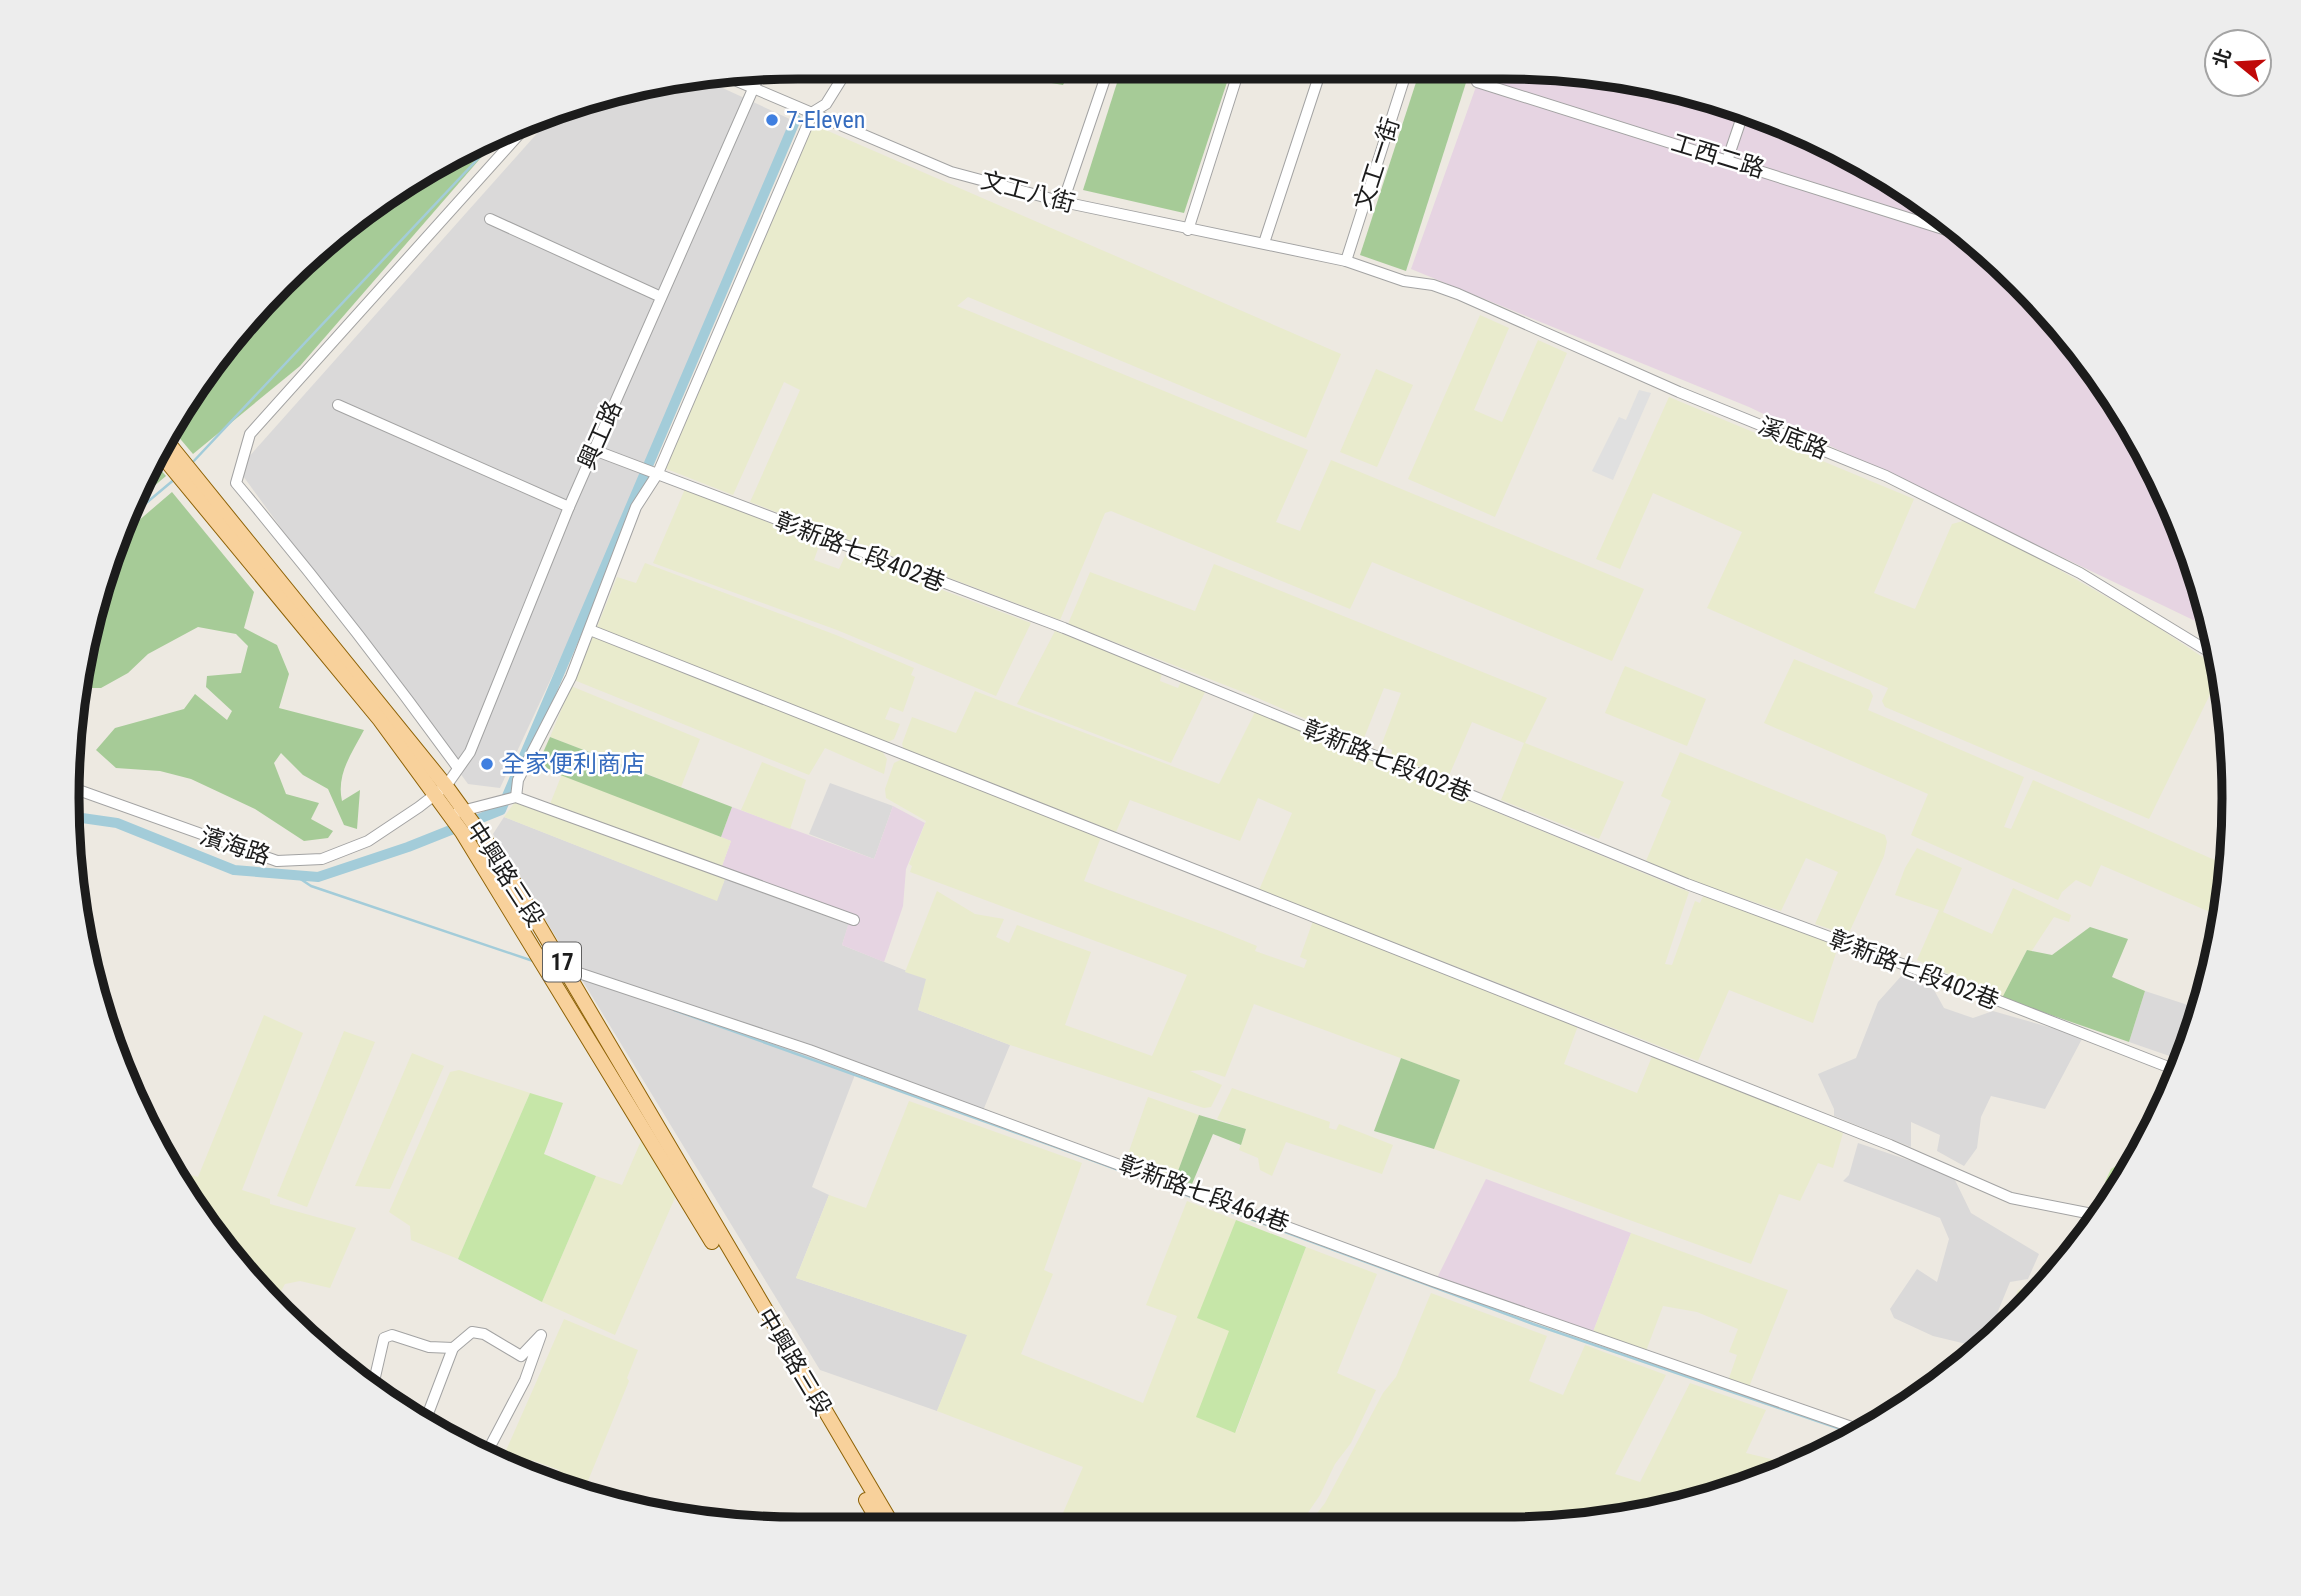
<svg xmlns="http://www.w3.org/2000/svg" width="2301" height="1596" font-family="'Roboto Condensed','Noto Sans TC',sans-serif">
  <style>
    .residential { fill: #dad9d9 }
    .industrial { fill: #e6d4e2 }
    .farmland { fill: #e9ebcd }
    .grass { fill: #c6e6a8 }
    .forest { fill: #a6cb97 }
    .parking { fill: #e0e0e0 }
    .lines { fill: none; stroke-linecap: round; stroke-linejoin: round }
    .stream { stroke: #a3ccd9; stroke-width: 2.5 }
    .canal { stroke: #a3ccd9; stroke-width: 10 }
    .minor-casing { stroke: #a3a3a3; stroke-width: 12 }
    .major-casing { stroke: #8e6206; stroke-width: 16 }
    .minor { stroke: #fff; stroke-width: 10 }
    .major { stroke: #f8d19b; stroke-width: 14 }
    .shop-dot { fill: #3f7fe0; stroke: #fff; stroke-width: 2.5 }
    .labels { text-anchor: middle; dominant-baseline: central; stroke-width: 5; stroke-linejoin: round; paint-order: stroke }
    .shield { fill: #fff; stroke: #606060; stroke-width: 2 }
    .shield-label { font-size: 23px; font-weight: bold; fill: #1c1c1c }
    .shop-label { font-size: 24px; fill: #366cbe; stroke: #fff; text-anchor: start }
    .street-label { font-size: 24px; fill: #1c1c1c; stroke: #fff }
    .rim { fill: none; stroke: #1c1c1c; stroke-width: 9 }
  </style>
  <rect width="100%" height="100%" fill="#ede9e1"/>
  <g class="residential">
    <polygon points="703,79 792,120 590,595 500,788 468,784 238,469 557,111 608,92"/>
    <polygon points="830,783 893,806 874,859 809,834"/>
    <polygon points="504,817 716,900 725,879 850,920 842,945 927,979 918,1010 1010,1045 980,1118 856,1072 812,1187 829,1195 796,1278 968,1335 937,1411 820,1370 493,834"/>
    <polygon points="1903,974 1934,990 1944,1008 1973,1018 1993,1011 2083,1037 2045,1109 1991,1096 1981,1117 1977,1148 1964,1166 1937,1151 1940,1135 1911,1122 1911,1147 1834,1116 1834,1109 1818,1074 1856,1058 1878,1002"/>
    <polygon points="2145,991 2200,1009 2184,1061 2129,1042"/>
    <polygon points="1858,1143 1938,1170 1954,1178 1971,1213 2039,1254 2028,1279 2010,1282 1983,1348 1933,1336 1894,1318 1890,1309 1917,1269 1937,1282 1949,1239 1940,1218 1843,1181 1849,1175"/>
  </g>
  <g class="industrial">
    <polygon points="1483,67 1645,80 1739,105 1868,164 2021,281 2111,392 2179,518 2212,629 1749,407 1411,269"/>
    <polygon points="893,806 925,823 906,869 903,906 884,962 842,945 851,915 722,866 731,841 721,837 732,807 874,859"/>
    <polygon points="1486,1179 1631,1233 1593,1332 1437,1278"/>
  </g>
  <g class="farmland">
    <polygon points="812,124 1341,354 1306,438 968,297 957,306 1308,450 1276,522 1300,531 1331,460 1644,589 1612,661 1372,562 1350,609 1111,511 1105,513 1060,620 750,502 800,390 784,382 733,495 664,468"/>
    <polygon points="1480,315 1509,328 1474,410 1502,422 1538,340 1567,353 1495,517 1408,479"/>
    <polygon points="1376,369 1413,385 1377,467 1340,452"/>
    <polygon points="1669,397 1914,499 1874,593 1915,609 1952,524 1963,521 2037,557 2147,620 2222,670 2149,819 1885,707 1882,701 1888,688 1707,608 1742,532 1653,493 1620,569 1596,559"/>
    <polygon points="685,489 820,543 814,560 839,569 846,554 1031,623 996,696 837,630 653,563"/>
    <polygon points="645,563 836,635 914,668 911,675 915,677 903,712 890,707 885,719 900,724 894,739 886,743 597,627 617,577 636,583"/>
    <polygon points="1214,564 1547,698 1525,743 1624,782 1599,839 1501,800 1524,743 1472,722 1448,778 1391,756 1392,750 1381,746 1401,693 1384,688 1362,743 1248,694 1068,624 1090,572 1195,611"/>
    <polygon points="1055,631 1162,673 1160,681 1178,688 1182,680 1206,690 1171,763 1017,704"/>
    <polygon points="592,636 882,751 887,759 884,774 825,748 809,775 574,680"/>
    <polygon points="1794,659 1870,690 1873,696 1868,710 2024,777 2004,827 2011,829 2033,780 2226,865 2210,912 2101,865 2091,887 2076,880 2062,892 2058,900 1911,835 1928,794 1764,723"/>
    <polygon points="1625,666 1706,699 1687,746 1605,713"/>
    <polygon points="571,686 700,739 681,787 550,737"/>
    <polygon points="975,691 1219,784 1255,712 1689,892 1665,964 1672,965 1695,901 1700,903 1703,896 1839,944 1813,1023 1729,990 1698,1061 1259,890 1292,813 1258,798 1240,841 1130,800 1116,832 904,750 902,744 912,717 956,733"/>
    <polygon points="1680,752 1885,835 1887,842 1884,856 1848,935 1815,924 1838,872 1806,858 1781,911 1697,883 1646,861 1671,801 1661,796"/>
    <polygon points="902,759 1101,837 1084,881 1220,931 1257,946 1255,951 1304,968 1307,960 1300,957 1313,921 1579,1023 1564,1064 1637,1093 1653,1054 1843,1133 1833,1168 1818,1163 1800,1201 1779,1194 1751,1264 1434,1149 1460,1080 1254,1004 1225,1077 1203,1070 1190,1071 1222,1085 1211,1107 1204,1108 1010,1045 918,1010 926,979 905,972 937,891 975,914 1004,919 996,937 1009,943 1017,925 1091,952 1065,1025 1152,1056 1187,975 910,872 912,866 909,864 926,821 886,798 885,789 894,763"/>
    <polygon points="762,762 806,780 790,829 741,810"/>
    <polygon points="562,774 731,841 722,866 550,804"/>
    <polygon points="515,802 725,879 717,901 504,817"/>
    <polygon points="1917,848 1962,868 1943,912 1992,934 2013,888 2071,915 2069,922 2054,917 2031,952 2027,950 2002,998 1917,960 1939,910 1895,895 1905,868"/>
    <polygon points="264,1015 303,1033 242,1190 270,1199 270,1204 356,1228 330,1288 300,1281 285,1284 276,1300 268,1299 190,1205 169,1169 198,1177"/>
    <polygon points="344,1031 375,1042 307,1207 277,1196"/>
    <polygon points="412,1053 444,1066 390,1189 355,1186"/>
    <polygon points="459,1070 530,1093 458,1259 411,1240 410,1226 389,1212 450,1072"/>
    <polygon points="1232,1088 1330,1122 1329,1128 1336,1130 1339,1124 1393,1145 1382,1174 1286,1142 1272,1176 1260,1170 1258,1158 1239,1150 1246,1129 1217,1119"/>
    <polygon points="1148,1097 1199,1115 1175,1179 1132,1164 1134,1156 1128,1154"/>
    <polygon points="909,1101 1082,1163 1044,1270 1053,1274 1021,1354 1143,1403 1177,1316 1146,1305 1187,1201 1236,1220 1198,1317 1229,1330 1236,1432 1306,1247 1377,1274 1337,1373 1376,1390 1351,1443 1335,1464 1320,1495 1297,1529 1056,1529 1083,1467 937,1411 967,1335 796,1278 829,1195 866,1208"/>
    <polygon points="644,1134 677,1193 615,1335 542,1302 596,1176 622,1185"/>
    <polygon points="1631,1233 1788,1290 1749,1387 1728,1381 1737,1355 1729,1352 1738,1329 1697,1312 1663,1306 1646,1351 1593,1332"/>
    <polygon points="2022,1289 2038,1294 2001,1333 2018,1290"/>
    <polygon points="1431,1293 1547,1336 1529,1381 1563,1395 1585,1345 1666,1375 1615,1474 1640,1482 1690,1383 1766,1410 1746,1453 1795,1465 1645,1516 1503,1529 1305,1529 1325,1503 1383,1393 1396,1377"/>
    <polygon points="564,1319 638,1350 627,1378 629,1381 583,1493 553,1484 559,1470 532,1460 525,1476 500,1464"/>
    <polygon points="1836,1430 1854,1437 1827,1454"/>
  </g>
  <g class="grass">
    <polygon points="530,1093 563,1103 544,1154 596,1176 542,1302 458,1259"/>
    <polygon points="2118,1165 2132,1166 2116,1195 2105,1182 2111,1169"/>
    <polygon points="1236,1220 1306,1247 1235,1433 1196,1417 1229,1331 1197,1318"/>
  </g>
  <g class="forest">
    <polygon points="976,67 1072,67 1063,85 980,71"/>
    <polygon points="1122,67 1232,67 1184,213 1083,190"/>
    <polygon points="1421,67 1471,67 1406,271 1360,255"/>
    <polygon points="505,130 300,366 193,454 171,428 190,392 248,316 392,190 475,142"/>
    <polygon points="153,461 166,476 127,509"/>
    <path d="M 172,492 L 254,592 L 244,628 L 277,645 L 289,674 L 279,708 L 364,730 C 352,753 336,774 342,801 L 360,790 L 357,829 L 344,825 L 328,789 L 303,775 L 281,753 L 274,763 L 286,794 L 319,803 L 311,819 L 333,831 L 328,838 L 304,841 L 255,809 L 191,779 L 160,771 L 116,768 L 96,750 L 115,728 L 184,709 L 195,694 L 227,720 L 232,711 L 206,687 L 207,676 L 241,673 L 248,646 L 236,634 L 198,627 L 148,654 L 128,673 L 101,688 L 77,688 L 116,540 Z"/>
    <polygon points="550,737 732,807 721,837 537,766"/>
    <polygon points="2090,927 2128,939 2112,977 2145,991 2129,1042 2002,998 2027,950 2052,955"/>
    <polygon points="1401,1058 1460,1080 1434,1149 1374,1131"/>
    <polygon points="1199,1115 1246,1129 1241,1145 1213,1134 1192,1184 1175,1179"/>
  </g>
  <polygon class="parking" points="1639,390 1651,393 1613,480 1592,471 1619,417 1626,420"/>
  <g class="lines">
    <g class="stream">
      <polyline points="191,464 505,130"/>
      <polyline points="120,525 176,478"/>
      <polyline points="296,876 311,886 536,962"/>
      <polyline points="674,1010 1070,1152 1533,1324 1858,1435"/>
      <polyline points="663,1516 748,1516 767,1526"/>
    </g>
    <polyline class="canal" points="68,816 117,823 234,870 318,877 408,847 501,810 796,119"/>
    <g class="minor-casing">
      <g id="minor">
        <polyline points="725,76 951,172 1063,202 1346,261 1404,281 1433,285 1458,294 1679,392 1886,476 2080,573 2221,659"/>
        <polyline points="1477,82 1959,234"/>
        <polyline points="1728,158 1745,108"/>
        <polyline points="1063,202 1109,67"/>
        <polyline points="490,219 661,297"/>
        <polyline points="1188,230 1240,67"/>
        <polyline points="1264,243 1322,67"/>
        <polyline points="1346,261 1408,67"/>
        <polyline points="338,405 569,507"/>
        <polyline points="594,450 1064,628 1687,884 1948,981 2181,1072"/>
        <polyline points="590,630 1890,1145 2011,1198 2087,1213 2099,1219"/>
        <path d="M 458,768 C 387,670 314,576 236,483 L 250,434 L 532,120"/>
        <polyline points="67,786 277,861 322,859 368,841 419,807 446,786 470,752 569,507 761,71"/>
        <polyline points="516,797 518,780 571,677 636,507 658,473 813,112 826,104 849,67"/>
        <polyline points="458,812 516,797 854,920"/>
        <polyline points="543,961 809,1050 1433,1281 1863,1431"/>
        <polyline points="372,1390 384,1338 392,1335 429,1347 453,1348 472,1332 484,1334 521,1356 541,1335 525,1380 485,1456"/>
        <polyline points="424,1424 453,1348"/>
      </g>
    </g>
    <g class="major-casing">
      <g id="major">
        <polyline points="165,439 446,786 504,866 895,1529"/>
        <polyline points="158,451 380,720 462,832 712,1242"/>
        <polyline points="866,1500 883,1529"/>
      </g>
    </g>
    <use href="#minor" class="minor"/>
    <use href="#major" class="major"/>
  </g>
  <g class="shop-dot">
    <circle cx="772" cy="120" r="7"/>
    <circle cx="487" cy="764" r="7"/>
  </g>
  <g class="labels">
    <rect class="shield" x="543" y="942.5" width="38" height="39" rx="5"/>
    <g class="shield-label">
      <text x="562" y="962">17</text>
    </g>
    <g class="shop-label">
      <text x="786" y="120">7-Eleven</text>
      <text x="501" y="764">全家便利商店</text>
    </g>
    <g class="street-label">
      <text transform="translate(1718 156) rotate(17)">工西二路</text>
      <text transform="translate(1377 164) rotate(-72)">文工一街</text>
      <text transform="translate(1028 192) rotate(15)">文工八街</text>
      <text transform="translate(600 435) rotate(-66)">興工路</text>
      <text transform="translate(1793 438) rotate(22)">溪底路</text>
      <text transform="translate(860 552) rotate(21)">彰新路七段402巷</text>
      <text transform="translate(1387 761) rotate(22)">彰新路七段402巷</text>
      <text transform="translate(235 846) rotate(18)">濱海路</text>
      <text transform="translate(505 874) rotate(57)">中興路三段</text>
      <text transform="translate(1914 970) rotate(21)">彰新路七段402巷</text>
      <text transform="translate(1204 1194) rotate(20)">彰新路七段464巷</text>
      <text transform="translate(794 1362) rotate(59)">中興路三段</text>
    </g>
  </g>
  <path d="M0 0H2301V1596H0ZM798 79H1503A719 719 0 0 1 2222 798V798A719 719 0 0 1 1503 1517H798A719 719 0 0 1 79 798V798A719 719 0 0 1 798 79Z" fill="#ededed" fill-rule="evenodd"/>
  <path class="rim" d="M798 79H1503A719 719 0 0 1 2222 798V798A719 719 0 0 1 1503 1517H798A719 719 0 0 1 79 798V798A719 719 0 0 1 798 79Z"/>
  <g transform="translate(2238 63) rotate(288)"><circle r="33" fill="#ffffff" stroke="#a4a4a4" stroke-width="2"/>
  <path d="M0-5L12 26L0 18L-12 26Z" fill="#c00908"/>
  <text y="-10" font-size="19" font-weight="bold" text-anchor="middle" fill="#1c1c1c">北</text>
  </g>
</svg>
